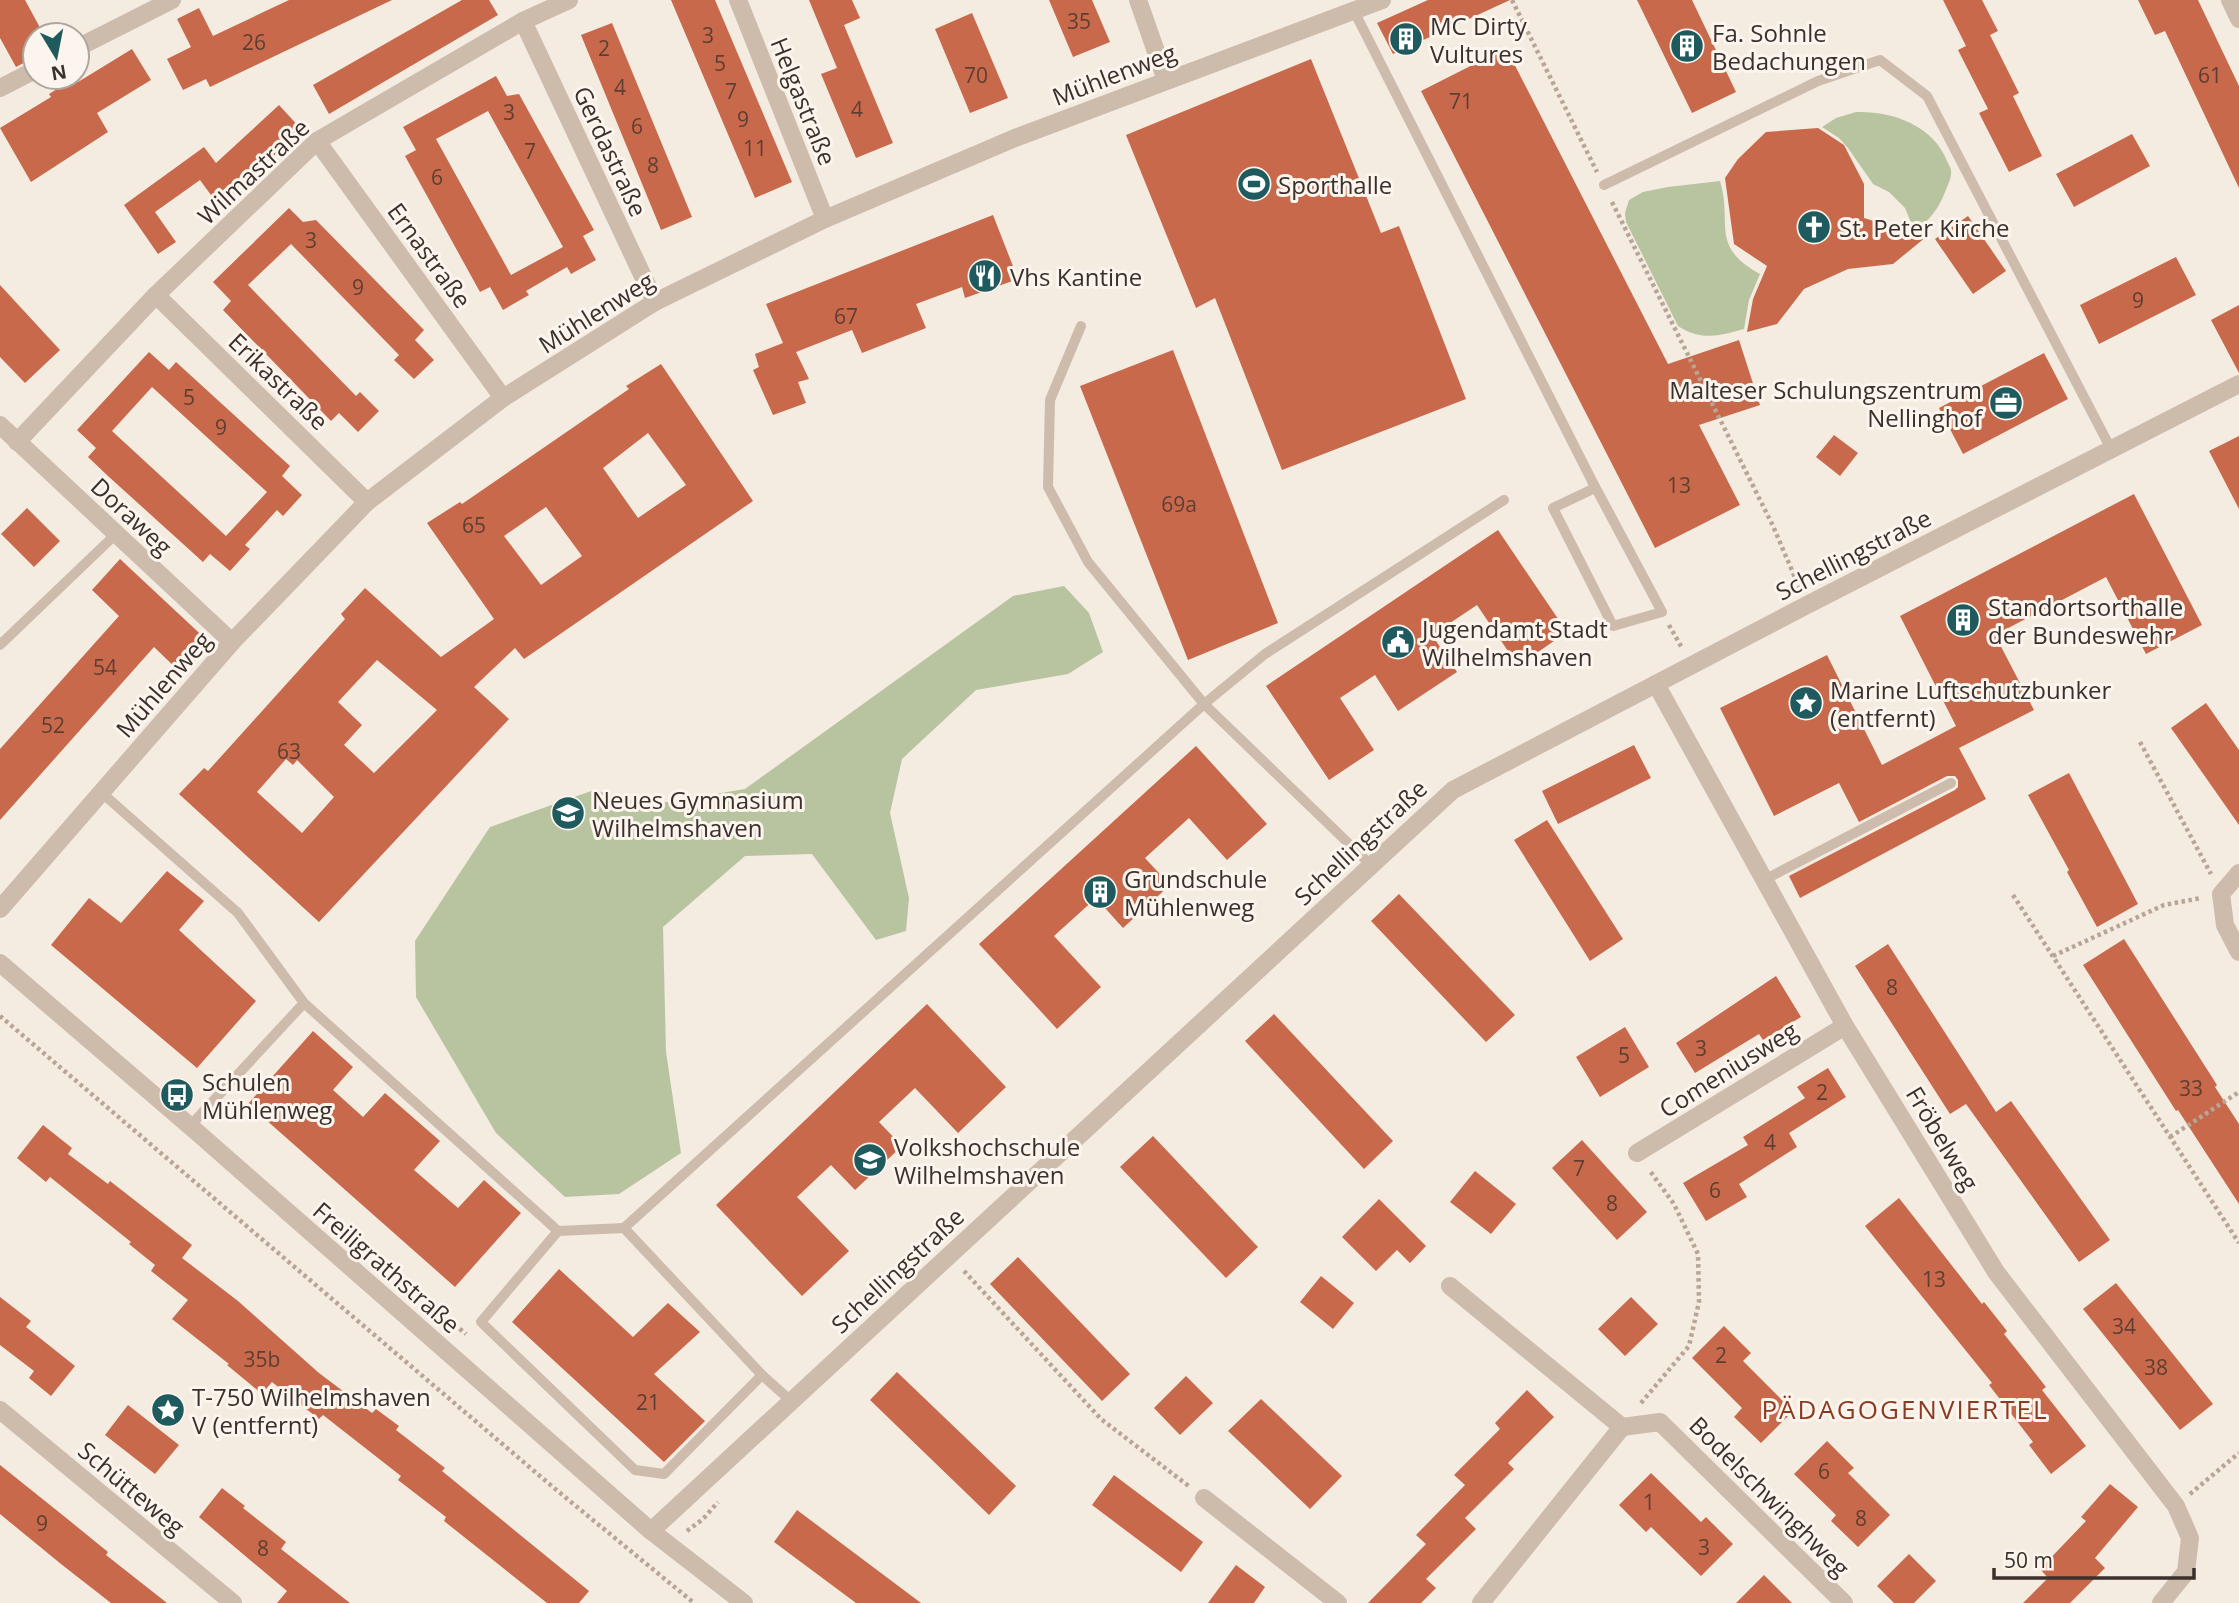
<svg xmlns="http://www.w3.org/2000/svg" width="2239" height="1603" font-family="'Open Sans',sans-serif">
  <style>
    .green { fill: #b8c4a0 }
    .building { fill: #c8694b; fill-rule: evenodd }
    .lines { fill: none; stroke-linecap: round; stroke-linejoin: round }
    .path { stroke: #b9a596; stroke-width: 4.5; stroke-dasharray: 3.5 3.5; stroke-linecap: butt }
    .service { stroke: #cdbbac; stroke-width: 10 }
    .minor { stroke: #cdbbac; stroke-width: 18 }
    .tertiary { stroke: #cdbbac; stroke-width: 18 }
    .labels { text-anchor: middle; dominant-baseline: central; stroke-width: 6; stroke-linejoin: round; paint-order: stroke }
    .number-label { font-size: 21px; fill: #5e3e33 }
    .poi-label { font-size: 24px; fill: #3b302b; stroke: #fbf5ee; text-anchor: start }
    .street-label { font-size: 24px; fill: #3b302b; stroke: #fbf5ee }
    .neighbourhood-label { font-size: 26px; letter-spacing: 2px; fill: #8c3b22; stroke: #fbf5ee }
  </style>
  <rect width="100%" height="100%" fill="#f4ebe1"/>
  <g class="green">
    <path d="M 1856,112 C 1892,111 1933,125 1947,161 C 1948,164 1951,167 1951,171 C 1952,177 1947,187 1945,192 C 1939,208 1929,222 1914,230 L 1905,208 L 1889,192 L 1873,184 L 1848,148 L 1839,138 L 1822,127 L 1836,118 Z"/>
    <path d="M 1720,181 C 1733,224 1709,246 1760,274 L 1749,300 L 1744,329 C 1720,336 1700,341 1678,326 L 1626,222 L 1625,213 L 1629,200 L 1643,192 L 1668,187 Z"/>
    <polygon points="1064,586 1089,613 1103,652 1068,674 976,690 902,759 890,813 909,898 906,931 876,940 812,854 745,856 663,927 666,1052 681,1153 619,1194 565,1197 496,1133 416,997 415,941 490,827 594,790 649,805 745,789 1013,596"/>
  </g>
  <g class="building">
    <polygon points="0,0 25,0 44,35 35,35 35,57 16,67 0,38"/>
    <polygon points="289,0 392,0 210,87 206,79 183,90 167,59 191,47 177,19 199,8 213,36"/>
    <polygon points="462,0 489,0 498,15 329,114 313,85"/>
    <polygon points="671,0 715,0 792,182 755,198"/>
    <polygon points="809,0 852,0 860,18 844,25 893,143 856,158 821,74 837,68"/>
    <polygon points="1049,0 1092,0 1110,42 1073,57"/>
    <polygon points="1428,0 1510,0 1393,54 1377,23"/>
    <polygon points="1637,0 1692,0 1736,92 1692,113"/>
    <polygon points="1943,0 1982,0 1998,31 1990,35 2019,93 2013,96 2042,156 2009,172 1979,113 1988,109 1958,50 1966,46"/>
    <polygon points="2138,0 2198,0 2239,86 2239,188 2165,31 2155,35"/>
    <polygon points="972,13 1008,98 970,113 935,29"/>
    <polygon points="612,23 692,217 661,230 581,35"/>
    <polygon points="1506,48 1668,364 1739,340 1760,405 1699,425 1740,505 1655,548 1421,91"/>
    <polygon points="132,49 151,80 97,113 108,132 31,182 0,128 51,97 49,94 75,78 78,82"/>
    <polygon points="1311,59 1381,233 1399,226 1466,399 1282,470 1215,298 1196,308 1126,135"/>
    <path d="M 496,76 L 507,96 L 519,94 L 594,230 L 583,236 L 596,260 L 571,274 L 567,267 L 526,291 L 529,295 L 503,310 L 490,287 L 480,292 L 405,156 L 416,150 L 403,127 ZM 488,111 L 563,247 L 511,275 L 436,139 Z"/>
    <polygon points="279,105 302,130 236,190 238,192 219,206 200,180 155,212 176,242 158,254 124,205 204,147 216,163"/>
    <polygon points="1818,128 1844,145 1864,184 1864,218 1926,237 1893,264 1848,269 1804,289 1777,324 1747,332 1753,299 1767,266 1734,244 1725,178 1738,159 1766,132"/>
    <polygon points="2132,134 2150,166 2074,207 2056,174"/>
    <polygon points="289,208 303,222 316,220 424,330 415,340 434,360 414,379 394,360 399,355 291,244 248,285 356,396 360,392 379,411 358,432 339,413 331,421 223,310 231,301 213,282"/>
    <polygon points="993,215 1018,279 965,298 962,287 916,304 926,328 862,353 852,330 796,352 809,379 798,382 806,403 773,415 753,370 759,367 755,354 783,343 766,304"/>
    <polygon points="1968,216 2006,271 1973,294 1935,239"/>
    <polygon points="2176,257 2196,295 2099,344 2080,305"/>
    <polygon points="0,285 60,350 25,383 0,357"/>
    <polygon points="2239,305 2239,373 2211,320"/>
    <polygon points="1173,350 1278,623 1188,660 1080,386"/>
    <path d="M 149,352 L 169,370 L 176,362 L 290,466 L 282,476 L 302,495 L 283,516 L 277,510 L 245,545 L 250,549 L 230,571 L 210,554 L 203,562 L 108,476 L 88,457 L 96,448 L 77,430 ZM 152,387 L 267,492 L 226,536 L 112,431 Z"/>
    <polygon points="2044,353 2068,399 1963,454 1939,408"/>
    <path d="M 661,364 L 753,501 L 524,659 L 515,648 L 474,687 L 509,719 L 319,922 L 179,794 L 204,768 L 208,771 L 345,619 L 341,614 L 365,588 L 441,657 L 494,619 L 427,523 L 460,502 L 462,504 L 629,389 L 626,386 ZM 648,433 L 686,485 L 638,518 L 603,468 ZM 546,507 L 582,556 L 541,585 L 504,536 ZM 377,660 L 437,710 L 374,773 L 344,745 L 362,725 L 338,702 ZM 286,759 L 293,765 L 297,760 L 334,797 L 302,833 L 257,792 Z"/>
    <polygon points="1834,435 1858,453 1840,476 1816,457"/>
    <polygon points="2239,436 2239,509 2209,451"/>
    <polygon points="2134,494 2202,625 2146,654 2106,577 1995,635 2034,710 1959,748 1986,799 1800,898 1789,876 1955,790 1958,787 1958,780 1955,776 1947,776 1859,822 1839,783 1774,816 1720,708 1827,655 1882,765 1956,726 1900,616"/>
    <polygon points="27,508 60,541 34,567 1,534"/>
    <polygon points="1498,530 1567,632 1518,666 1477,605 1432,635 1457,672 1398,711 1375,675 1340,698 1374,750 1329,780 1266,686"/>
    <polygon points="120,559 211,644 182,674 154,647 0,820 0,749 119,616 92,590"/>
    <polygon points="2206,703 2239,750 2239,825 2171,728"/>
    <polygon points="1634,745 1651,778 1558,824 1542,791"/>
    <polygon points="1196,746 1267,824 1227,860 1189,818 1145,858 1170,885 1123,928 1096,898 1054,936 1101,987 1057,1029 979,944"/>
    <polygon points="2069,773 2138,904 2097,927 2067,872 2069,870 2028,795"/>
    <polygon points="1547,820 1623,939 1590,961 1514,840"/>
    <polygon points="167,871 204,901 179,930 256,1001 197,1068 51,945 89,898 121,923"/>
    <polygon points="1399,894 1515,1015 1486,1042 1371,921"/>
    <polygon points="2124,939 2217,1085 2215,1087 2239,1124 2239,1204 2178,1110 2176,1111 2083,965"/>
    <polygon points="1888,944 1996,1112 2011,1101 2110,1240 2079,1262 1966,1104 1950,1114 1855,966"/>
    <polygon points="1776,976 1801,1017 1763,1040 1759,1034 1695,1073 1676,1043"/>
    <polygon points="927,1004 1006,1087 958,1133 915,1088 879,1122 902,1146 855,1190 831,1165 797,1197 849,1251 802,1296 716,1205"/>
    <polygon points="1274,1014 1393,1141 1364,1169 1245,1041"/>
    <polygon points="1625,1027 1649,1067 1600,1097 1576,1057"/>
    <polygon points="313,1031 353,1067 333,1090 363,1117 385,1093 440,1141 414,1170 458,1208 484,1180 521,1213 455,1287 248,1104"/>
    <polygon points="1828,1068 1846,1097 1789,1133 1797,1147 1739,1184 1747,1197 1706,1221 1683,1183 1748,1145 1743,1137 1805,1098 1797,1087"/>
    <polygon points="43,1125 72,1148 68,1154 108,1184 110,1181 192,1245 182,1258 238,1301 319,1373 372,1413 376,1409 399,1426 396,1430 445,1468 442,1471 589,1591 579,1603 547,1603 444,1521 446,1517 398,1480 401,1476 323,1415 319,1419 272,1382 262,1394 227,1365 229,1364 172,1319 188,1300 151,1271 155,1265 129,1244 131,1242 50,1177 46,1182 17,1158"/>
    <polygon points="1153,1136 1258,1247 1226,1278 1120,1167"/>
    <polygon points="1582,1140 1647,1212 1617,1240 1552,1168"/>
    <polygon points="1475,1171 1516,1204 1491,1234 1450,1202"/>
    <polygon points="1899,1198 1982,1304 1984,1302 2007,1331 2004,1334 2046,1387 2042,1390 2086,1446 2051,1474 2029,1445 2033,1442 1989,1385 1992,1383 1865,1226"/>
    <polygon points="1379,1199 1426,1246 1410,1263 1397,1250 1376,1271 1342,1237"/>
    <polygon points="1018,1257 1130,1374 1102,1401 990,1284"/>
    <polygon points="559,1269 633,1337 668,1303 700,1332 654,1374 705,1421 664,1462 512,1322"/>
    <polygon points="1321,1276 1354,1303 1333,1329 1300,1302"/>
    <polygon points="2116,1283 2213,1404 2180,1430 2083,1309"/>
    <polygon points="0,1297 31,1321 26,1327 75,1366 51,1396 29,1378 34,1371 0,1345"/>
    <polygon points="1631,1297 1658,1324 1625,1356 1598,1329"/>
    <polygon points="1724,1326 1751,1353 1743,1361 1793,1411 1761,1443 1734,1417 1742,1408 1692,1358"/>
    <polygon points="897,1372 1016,1486 989,1515 870,1400"/>
    <polygon points="1186,1376 1213,1403 1180,1435 1154,1408"/>
    <polygon points="1527,1390 1554,1417 1508,1463 1514,1469 1465,1518 1476,1529 1426,1579 1436,1588 1421,1603 1368,1603 1426,1544 1416,1535 1465,1485 1454,1475 1500,1429 1495,1423"/>
    <polygon points="1261,1399 1342,1476 1310,1509 1228,1431"/>
    <polygon points="128,1405 179,1445 155,1474 105,1435"/>
    <polygon points="1827,1441 1854,1468 1848,1473 1890,1515 1858,1547 1831,1521 1836,1515 1794,1474"/>
    <polygon points="0,1465 65,1517 108,1552 106,1555 167,1603 111,1603 61,1564 0,1514"/>
    <polygon points="1651,1473 1701,1522 1706,1517 1733,1544 1701,1576 1651,1527 1646,1532 1619,1505"/>
    <polygon points="1114,1475 1203,1542 1181,1572 1092,1505"/>
    <polygon points="2110,1484 2138,1507 2095,1558 2105,1568 2070,1603 2023,1603 2048,1578 2040,1569 2086,1521 2081,1517"/>
    <polygon points="222,1488 245,1506 243,1508 286,1542 281,1549 350,1603 277,1603 287,1591 199,1517"/>
    <polygon points="797,1510 921,1603 856,1603 774,1542"/>
    <polygon points="1909,1554 1936,1581 1914,1603 1894,1603 1877,1586"/>
    <polygon points="1236,1565 1265,1587 1254,1603 1208,1603"/>
    <polygon points="1764,1575 1792,1603 1736,1603"/>
  </g>
  <g class="lines">
    <g class="path">
      <polyline points="1512,0 1597,172"/>
      <polyline points="1612,202 1773,526 1799,587"/>
      <polyline points="1669,625 1682,648"/>
      <polyline points="2140,742 2211,874"/>
      <polyline points="2013,895 2239,1243"/>
      <polyline points="2053,956 2164,905 2201,898"/>
      <polyline points="0,1016 554,1488 694,1603"/>
      <polyline points="2170,1137 2239,1092"/>
      <polyline points="964,1271 1101,1419 1190,1487"/>
      <polyline points="438,1311 466,1334"/>
      <polyline points="1641,1403 1689,1346 1699,1302 1698,1254 1674,1204 1650,1171"/>
      <polyline points="2190,1494 2239,1453"/>
      <polyline points="687,1531 703,1519 718,1502"/>
    </g>
    <g class="service">
      <polyline points="1354,11 1591,479 1595,488 1553,508 1613,626 1662,612 1591,479"/>
      <polyline points="1604,185 1818,81 1880,60 1927,96 2111,449"/>
      <polyline points="1081,326 1050,400 1048,487 1088,562 1204,704 1371,865"/>
      <polyline points="0,645 116,534"/>
      <polyline points="102,793 238,913 304,1003 558,1231 481,1322 635,1470 664,1474 762,1375 791,1401"/>
      <polyline points="1764,880 1951,783"/>
      <polyline points="190,1126 304,1003"/>
      <polyline points="558,1231 624,1228"/>
      <polyline points="762,1375 624,1228 1204,704 1265,654 1504,500"/>
    </g>
    <g class="minor">
      <polyline points="738,0 825,219"/>
      <polyline points="1138,0 1166,80"/>
      <polyline points="2230,0 2239,19"/>
      <polyline points="523,21 655,302"/>
      <polyline points="77,48 172,0"/>
      <polyline points="0,88 35,70"/>
      <polyline points="317,141 503,398"/>
      <polyline points="156,295 367,502"/>
      <polyline points="0,425 232,642"/>
      <polyline points="17,442 156,295 317,141 523,21 569,0"/>
      <polyline points="1656,684 1845,1026 1996,1272 2176,1506 2190,1538 2186,1572 2161,1603"/>
      <polyline points="2239,873 2221,894 2225,925 2239,952"/>
      <polyline points="0,909 232,642 367,502 503,398 655,302 825,219 1015,138 1382,0"/>
      <polyline points="1637,1153 1845,1026"/>
      <polyline points="1450,1286 1622,1427"/>
      <polyline points="0,1410 233,1603"/>
      <polyline points="1622,1427 1660,1422 1844,1603"/>
      <polyline points="1204,1498 1338,1603"/>
      <polyline points="651,1531 1453,790 1807,605 2239,384"/>
      <polyline points="1481,1603 1622,1427"/>
    </g>
    <polyline class="tertiary" points="0,963 198,1133 651,1531 744,1603"/>
  </g>
  <defs>
    <g id="building-disc" transform="scale(1.75)"><circle r="9.5" fill="#1f5a5e" stroke="#fbf5ee"/><path d="M-4-6H4V6H1V3H-1V6H-4ZM-2.5-4.3h1.7v1.8h-1.7ZM.8-4.3h1.7v1.8H.8ZM-2.5-1h1.7V.8h-1.7ZM.8-1h1.7V.8H.8Z" fill="#fff"/></g>
    <g id="stadium-disc" transform="scale(1.75)"><circle r="9.5" fill="#1f5a5e" stroke="#fbf5ee"/><path d="M0-5a6.5 5 0 1 0 0 10a6.5 5 0 1 0 0-10ZM-3.5-1.8h7v3.6h-7Z" fill="#fff"/></g>
    <g id="church-disc" transform="scale(1.75)"><circle r="9.5" fill="#1f5a5e" stroke="#fbf5ee"/><path d="M-1.2-6h2.4v3.5h3.3v2.4h-3.3V6h-2.4V-.1h-3.3v-2.4h3.3Z" fill="#fff"/></g>
    <g id="restaurant-disc" transform="scale(1.75)"><circle r="9.5" fill="#1f5a5e" stroke="#fbf5ee"/><path d="M-5-6h1v4h1v-4h1v4h1v-4h1v5L-1.5 .5V6h-2V.5L-5-1ZM5-6V6H3V1.5H1.5Q1.5-4 5-6Z" fill="#fff"/></g>
    <g id="office-disc" transform="scale(1.75)"><circle r="9.5" fill="#1f5a5e" stroke="#fbf5ee"/><path d="M-6-3h4V-5.5h4V-3h4V5H-6ZM-1-4.5V-3h2v-1.5ZM-6 0V1H6V0Z" fill="#fff"/></g>
    <g id="civic-disc" transform="scale(1.75)"><circle r="9.5" fill="#1f5a5e" stroke="#fbf5ee"/><path d="M-.6-6.5H3V-4.5H.6V-3L4-1V1h2V6H-6V1h2V-1L-.6-3ZM-1.2 2.5V6h2.4V2.5Z" fill="#fff"/></g>
    <g id="sight-disc" transform="scale(1.75)"><circle r="9.5" fill="#1f5a5e" stroke="#fbf5ee"/><path d="M0-6L1.8-2.2L6-1.7L2.9 1.2L3.7 5.4L0 3.3L-3.7 5.4L-2.9 1.2L-6-1.7L-1.8-2.2Z" fill="#fff"/></g>
    <g id="school-disc" transform="scale(1.75)"><circle r="9.5" fill="#1f5a5e" stroke="#fbf5ee"/><path d="M0-5L7-2L0 1L-7-2ZM-4 1L0 2.5L4 1V4Q0 6-4 4Z" fill="#fff"/></g>
    <g id="bus-disc" transform="scale(1.75)"><circle r="9.5" fill="#1f5a5e" stroke="#fbf5ee"/><path d="M-5-6H5V4H4V6H2V4H-2V6H-4V4H-5ZM-3.5-4V0h7V-4ZM-3.5 1.2v1.5H-2V1.2ZM2 1.2v1.5H3.5V1.2Z" fill="#fff"/></g>
    <g id="university-disc" transform="scale(1.75)"><circle r="9.5" fill="#1f5a5e" stroke="#fbf5ee"/><path d="M0-5L7-2L0 1L-7-2ZM-4 1L0 2.5L4 1V4Q0 6-4 4Z" fill="#fff"/></g>
  </defs>
  <g fill-rule="evenodd">
    <use href="#building-disc" x="1406" y="39"/>
    <use href="#building-disc" x="1687" y="46"/>
    <use href="#stadium-disc" x="1254" y="184"/>
    <use href="#church-disc" x="1814" y="227"/>
    <use href="#restaurant-disc" x="985" y="276"/>
    <use href="#office-disc" x="2006" y="403"/>
    <use href="#building-disc" x="1963" y="620"/>
    <use href="#civic-disc" x="1398" y="642"/>
    <use href="#sight-disc" x="1806" y="703"/>
    <use href="#school-disc" x="568" y="813"/>
    <use href="#building-disc" x="1100" y="892"/>
    <use href="#bus-disc" x="177" y="1095"/>
    <use href="#university-disc" x="870" y="1160"/>
    <use href="#sight-disc" x="168" y="1410"/>
  </g>
  <g class="labels">
    <g class="number-label">
      <text x="1079" y="21">35</text>
      <text x="708" y="35">3</text>
      <text x="254" y="42">26</text>
      <text x="604" y="48">2</text>
      <text x="720" y="63">5</text>
      <text x="976" y="75">70</text>
      <text x="2210" y="75">61</text>
      <text x="620" y="87">4</text>
      <text x="731" y="91">7</text>
      <text x="1461" y="101">71</text>
      <text x="857" y="109">4</text>
      <text x="509" y="112">3</text>
      <text x="743" y="119">9</text>
      <text x="637" y="126">6</text>
      <text x="755" y="148">11</text>
      <text x="530" y="151">7</text>
      <text x="653" y="165">8</text>
      <text x="437" y="177">6</text>
      <text x="311" y="240">3</text>
      <text x="358" y="287">9</text>
      <text x="2138" y="300">9</text>
      <text x="846" y="316">67</text>
      <text x="189" y="397">5</text>
      <text x="221" y="427">9</text>
      <text x="1679" y="485">13</text>
      <text x="1179" y="504">69a</text>
      <text x="474" y="525">65</text>
      <text x="105" y="667">54</text>
      <text x="53" y="725">52</text>
      <text x="289" y="751">63</text>
      <text x="1892" y="987">8</text>
      <text x="1701" y="1048">3</text>
      <text x="1624" y="1055">5</text>
      <text x="2191" y="1088">33</text>
      <text x="1822" y="1092">2</text>
      <text x="1770" y="1142">4</text>
      <text x="1579" y="1168">7</text>
      <text x="1715" y="1190">6</text>
      <text x="1612" y="1203">8</text>
      <text x="1934" y="1279">13</text>
      <text x="2124" y="1326">34</text>
      <text x="1721" y="1355">2</text>
      <text x="262" y="1359">35b</text>
      <text x="2156" y="1367">38</text>
      <text x="648" y="1402">21</text>
      <text x="1824" y="1471">6</text>
      <text x="1649" y="1502">1</text>
      <text x="1861" y="1518">8</text>
      <text x="42" y="1523">9</text>
      <text x="1704" y="1547">3</text>
      <text x="263" y="1548">8</text>
    </g>
    <g class="poi-label">
      <text x="1430" y="25">MC Dirty<tspan x="1430" dy="28">Vultures</tspan></text>
      <text x="1712" y="32">Fa. Sohnle<tspan x="1712" dy="28">Bedachungen</tspan></text>
      <text x="1278" y="184">Sporthalle</text>
      <text x="1839" y="227">St. Peter Kirche</text>
      <text x="1010" y="276">Vhs Kantine</text>
      <text x="1982" y="389" text-anchor="end">Malteser Schulungszentrum<tspan x="1982" dy="28">Nellinghof</tspan></text>
      <text x="1988" y="606">Standortsorthalle<tspan x="1988" dy="28">der Bundeswehr</tspan></text>
      <text x="1422" y="628">Jugendamt Stadt<tspan x="1422" dy="28">Wilhelmshaven</tspan></text>
      <text x="1830" y="689">Marine Luftschutzbunker<tspan x="1830" dy="28">(entfernt)</tspan></text>
      <text x="592" y="799">Neues Gymnasium<tspan x="592" dy="28">Wilhelmshaven</tspan></text>
      <text x="1124" y="878">Grundschule<tspan x="1124" dy="28">Mühlenweg</tspan></text>
      <text x="202" y="1081">Schulen<tspan x="202" dy="28">Mühlenweg</tspan></text>
      <text x="894" y="1146">Volkshochschule<tspan x="894" dy="28">Wilhelmshaven</tspan></text>
      <text x="192" y="1396">T-750 Wilhelmshaven<tspan x="192" dy="28">V (entfernt)</tspan></text>
    </g>
    <g class="street-label">
      <text transform="translate(1114 74) rotate(-21)">Mühlenweg</text>
      <text transform="translate(804 101) rotate(68)">Helgastraße</text>
      <text transform="translate(611 151) rotate(65)">Gerdastraße</text>
      <text transform="translate(253 171) rotate(-43)">Wilmastraße</text>
      <text transform="translate(430 255) rotate(54)">Ernastraße</text>
      <text transform="translate(596 312) rotate(-32)">Mühlenweg</text>
      <text transform="translate(279 381) rotate(44)">Erikastraße</text>
      <text transform="translate(132 516) rotate(43)">Doraweg</text>
      <text transform="translate(1853 554) rotate(-27)">Schellingstraße</text>
      <text transform="translate(163 684) rotate(-49)">Mühlenweg</text>
      <text transform="translate(1360 842) rotate(-43)">Schellingstraße</text>
      <text transform="translate(1728 1069) rotate(-32)">Comeniusweg</text>
      <text transform="translate(1943 1138) rotate(59)">Fröbelweg</text>
      <text transform="translate(387 1267) rotate(41)">Freiligrathstraße</text>
      <text transform="translate(897 1270) rotate(-43)">Schellingstraße</text>
      <text transform="translate(132 1488) rotate(40)">Schütteweg</text>
      <text transform="translate(1770 1496) rotate(45)">Bodelschwinghweg</text>
    </g>
    <g class="neighbourhood-label">
      <text x="1905" y="1409">PÄDAGOGENVIERTEL</text>
    </g>
  </g>
  <g transform="translate(56 56) rotate(170)"><circle r="33" fill="#fbf5ee" stroke="#aea6a0" stroke-width="2"/>
  <path d="M0-5L12 26L0 18L-12 26Z" fill="#1f5a5e"/>
  <text y="-10" font-size="19" font-weight="bold" text-anchor="middle" fill="#3b302b">N</text>
  </g>
  <path d="M1994 1568v10h200v-10" fill="none" stroke="#3b302b" stroke-width="3.5"/>
  <text x="2004" y="1568" font-size="21" fill="#3b302b" stroke="#fbf5ee" stroke-width="5" paint-order="stroke">50 m</text>
</svg>
